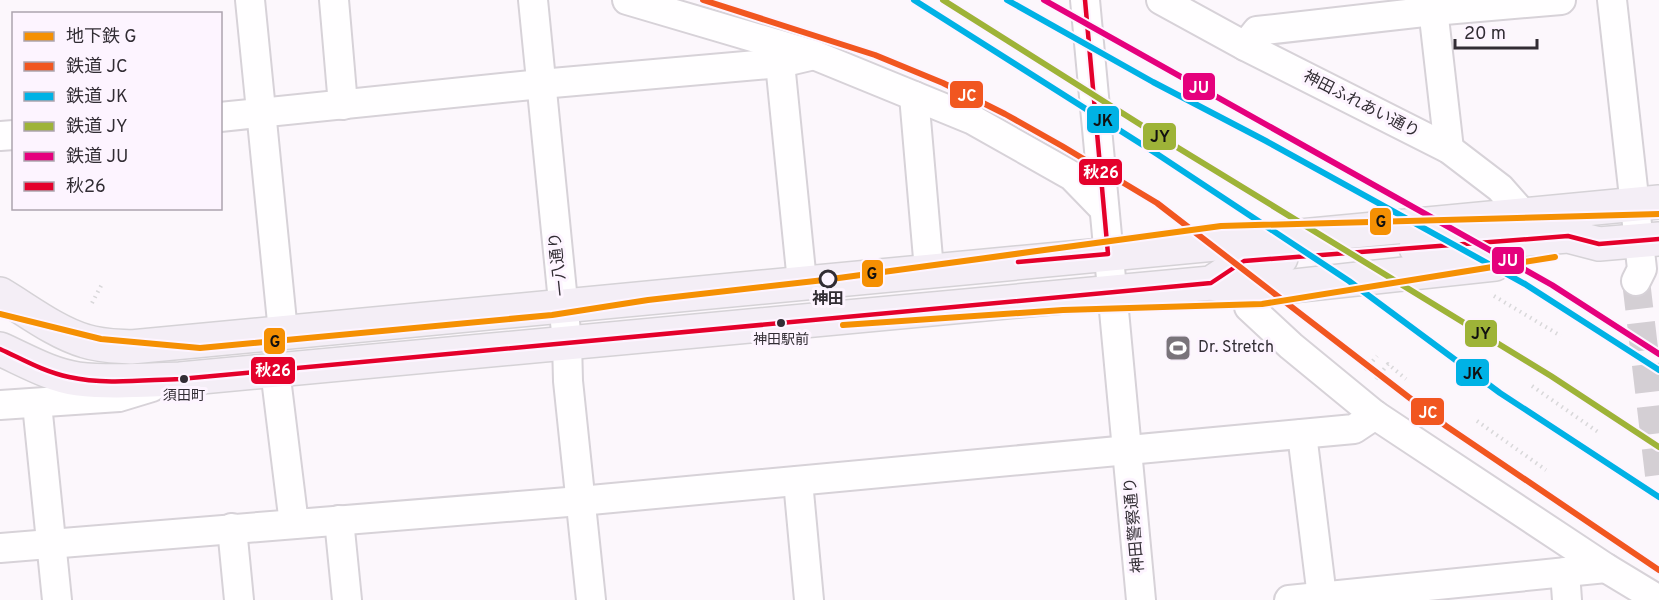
<svg xmlns="http://www.w3.org/2000/svg" width="1659" height="600" font-family="Overpass,'Noto Sans JP',sans-serif">
  <style>
    .lines { fill: none; stroke-linecap: round; stroke-linejoin: round }
    .minor-tunnel { stroke: #d4cfd4; stroke-width: 28; stroke-dasharray: 28 14; stroke-linecap: butt }
    .minor-casing { stroke: #d7d2d8; stroke-width: 32 }
    .highway-casing { stroke: #d5d2d6; stroke-width: 36 }
    .path { stroke: #d9d8da; stroke-width: 4; stroke-dasharray: 1.5 4.5; stroke-linecap: butt }
    .minor { stroke: #fffeff; stroke-width: 28 }
    .highway { stroke: #f4eef6; stroke-width: 33 }
    .bus-1-casing { stroke: #fdf4ff; stroke-width: 9 }
    .bus-1 { stroke: #e4002b; stroke-width: 4.5 }
    .rail-1-casing { stroke: #fdf4ff; stroke-width: 10 }
    .rail-2-casing { stroke: #fdf4ff; stroke-width: 10 }
    .rail-3-casing { stroke: #fdf4ff; stroke-width: 10 }
    .rail-4-casing { stroke: #fdf4ff; stroke-width: 10 }
    .rail-1 { stroke: #f15620; stroke-width: 6 }
    .rail-2 { stroke: #00b2e5; stroke-width: 6 }
    .rail-3 { stroke: #9eb338; stroke-width: 6 }
    .rail-4 { stroke: #e5007d; stroke-width: 6 }
    .metro-1-casing { stroke: #fdf4ff; stroke-width: 10 }
    .metro-1 { stroke: #f59003; stroke-width: 6 }
    .stop-dot { fill: #fdf4ff; stroke: #322d34; stroke-width: 3 }
    .bus-dot { fill: #322d34; stroke: #fdf4ff; stroke-width: 2 }
    .labels { text-anchor: middle; dominant-baseline: central; stroke-width: 6; stroke-linejoin: round; paint-order: stroke }
    .bus-label { font-size: 14px; fill: #322d34; stroke: #fdf4ff }
    .street-label { font-size: 16px; fill: #322d34; stroke: #fdf4ff }
    .stop-label { font-size: 16px; font-weight: bold; fill: #322d34; stroke: #fdf4ff }
    .poi-label { font-size: 16px; fill: #322d34; stroke: #fdf4ff; text-anchor: start }
    .line-badge { stroke: #fdf4ff; stroke-width: 2 }
    .badge-label { font-size: 16px; text-anchor: middle; font-weight: bold; fill: #fff }
    .pale-badge-label { font-size: 16px; text-anchor: middle; font-weight: bold; fill: #111 }
  </style>
  <rect width="100%" height="100%" fill="#fcf7fc"/>
  <g class="lines">
    <polyline class="minor-tunnel" points="1636,281 1659,475"/>
    <g class="minor-casing">
      <g id="minor">
        <polyline points="250,0 283,332"/>
        <polyline points="334,0 343,105"/>
        <polyline points="533,0 567,342 568,381 591,600"/>
        <polyline points="627,0 814,55 973,120 1072,176 1104,209"/>
        <polyline points="1085,0 1141,600"/>
        <polyline points="1161,0 1245,46 1449,149 1500,188 1524,215 1534,229"/>
        <polyline points="1432,0 1449,149"/>
        <polyline points="1612,0 1642,269 1636,281"/>
        <polyline points="1245,46 1257,31 1433,11 1561,0"/>
        <polyline points="780,63 802,282"/>
        <polyline points="914,96 929,270"/>
        <polyline points="220,117 541,84 780,63 814,55"/>
        <polyline points="0,136 14,135"/>
        <polyline points="1247,291 1249,307 1291,346 1375,415 1606,568 1659,600"/>
        <polyline points="275,370 294,524"/>
        <polyline points="37,404 57,600"/>
        <polyline points="0,405 119,397 152,387"/>
        <polyline points="1302,434 1322,597"/>
        <polyline points="798,481 809,600"/>
        <polyline points="339,520 347,600"/>
        <polyline points="232,528 239,600"/>
        <polyline points="0,548 580,501 1354,429 1375,415"/>
        <polyline points="1565,572 1567,600"/>
        <polyline points="1289,600 1606,568"/>
      </g>
    </g>
    <g class="highway-casing">
      <g id="highway">
        <polyline points="1416,248 1568,236 1599,244 1659,239"/>
        <polyline points="1211,283 1247,291 1495,264"/>
        <path d="M 0,294 C 27,310 55,332 85,341 C 100,346 116,346 131,347 L 1659,202"/>
        <path d="M 0,349 C 25,360 50,375 78,379 C 111,383 146,380 180,379 L 1211,283 L 1244,261 L 1281,258"/>
      </g>
    </g>
    <g class="path">
      <polyline points="1494,296 1561,336"/>
      <polyline points="92,303 102,284"/>
      <polyline points="1365,370 1377,356"/>
      <polyline points="1376,379 1388,364 1406,379"/>
      <polyline points="1532,386 1598,432"/>
      <polyline points="1477,421 1546,470"/>
    </g>
    <use href="#minor" class="minor"/>
    <use href="#highway" class="highway"/>
    <g class="bus-1-casing">
      <g id="bus-1">
        <polyline points="1018,262 1108,254 1085,0"/>
        <path d="M 0,349 C 22,359 44,372 69,377 C 105,385 144,380 180,379 L 1211,283 L 1244,261 L 1568,236 L 1599,244 L 1659,239"/>
      </g>
    </g>
    <use href="#bus-1" class="bus-1"/>
    <g class="rail-1-casing">
      <polyline id="rail-1" points="703,0 875,55 943,83 1005,114 1062,146 1157,203 1446,426 1659,570"/>
    </g>
    <g class="rail-2-casing">
      <g id="rail-2">
        <polyline points="914,0 1157,154 1349,281 1500,393 1659,497"/>
        <polyline points="1007,0 1153,82 1266,141 1525,284 1659,370"/>
      </g>
    </g>
    <g class="rail-3-casing">
      <polyline id="rail-3" points="943,0 1157,135 1551,376 1659,447"/>
    </g>
    <g class="rail-4-casing">
      <polyline id="rail-4" points="1044,0 1552,285 1659,354"/>
    </g>
    <use href="#rail-1" class="rail-1"/>
    <use href="#rail-2" class="rail-2"/>
    <use href="#rail-3" class="rail-3"/>
    <use href="#rail-4" class="rail-4"/>
    <g class="metro-1-casing">
      <g id="metro-1">
        <polyline points="0,314 101,339 200,348 552,315 648,300 824,280 1221,226 1659,214"/>
        <polyline points="843,325 1063,310 1262,304 1555,257"/>
      </g>
    </g>
    <use href="#metro-1" class="metro-1"/>
  </g>
  <defs>
    <g id="stadium-square" transform="scale(1.35)"><rect x="-9" y="-9" width="18" height="18" rx="4" fill="#79747a" stroke="#fdf4ff"/><path d="M0-5a6.5 5 0 1 0 0 10a6.5 5 0 1 0 0-10ZM-3.5-1.8h7v3.6h-7Z" fill="#fff"/></g>
  </defs>
  <g fill-rule="evenodd">
    <use href="#stadium-square" x="1178" y="348"/>
  </g>
  <circle class="stop-dot" cx="828" cy="279" r="8"/>
  <g class="bus-dot">
    <circle cx="781" cy="323" r="5"/>
    <circle cx="184" cy="379" r="5"/>
  </g>
  <g class="labels">
    <g class="bus-label">
      <text x="781" y="340">神田駅前</text>
      <text x="184" y="396">須田町</text>
    </g>
    <g class="street-label">
      <text transform="translate(1361 105) rotate(27)">神田ふれあい通り</text>
      <text transform="translate(559 264) rotate(-96)">一八通り</text>
      <text transform="translate(1135 525) rotate(-95)">神田警察通り</text>
    </g>
    <g class="stop-label">
      <text x="828" y="300">神田</text>
    </g>
    <g class="poi-label">
      <text x="1198" y="348">Dr. Stretch</text>
    </g>
  </g>
  <g class="line-badge">
    <rect x="1182" y="72" width="34" height="29" rx="6" fill="#e5007d"/>
    <rect x="949" y="80" width="35" height="29" rx="6" fill="#f15620"/>
    <rect x="1086" y="105" width="34" height="29" rx="6" fill="#00b2e5"/>
    <rect x="1142" y="122" width="35" height="29" rx="6" fill="#9eb338"/>
    <rect x="1078" y="158" width="45" height="28" rx="6" fill="#e4002b"/>
    <rect x="1369" y="207" width="23" height="29" rx="6" fill="#f59003"/>
    <rect x="1491" y="246" width="34" height="29" rx="6" fill="#e5007d"/>
    <rect x="861" y="259" width="23" height="29" rx="6" fill="#f59003"/>
    <rect x="1464" y="319" width="34" height="29" rx="6" fill="#9eb338"/>
    <rect x="263" y="327" width="23" height="28" rx="6" fill="#f59003"/>
    <rect x="250" y="356" width="46" height="29" rx="6" fill="#e4002b"/>
    <rect x="1455" y="358" width="35" height="29" rx="6" fill="#00b2e5"/>
    <rect x="1410" y="397" width="35" height="29" rx="6" fill="#f15620"/>
  </g>
  <g class="badge-label">
    <text x="1199" y="93">JU</text>
    <text x="967" y="101">JC</text>
    <text x="1101" y="178">秋26</text>
    <text x="1508" y="266">JU</text>
    <text x="273" y="376">秋26</text>
    <text x="1428" y="418">JC</text>
  </g>
  <g class="pale-badge-label">
    <text x="1103" y="126">JK</text>
    <text x="1160" y="142">JY</text>
    <text x="1381" y="227">G</text>
    <text x="872" y="279">G</text>
    <text x="1481" y="339">JY</text>
    <text x="275" y="347">G</text>
    <text x="1473" y="379">JK</text>
  </g>
  <rect x="12" y="12" width="210" height="198" fill="#fdf4ff" stroke="#aca4ae" stroke-width="1.5"/>
  <rect x="24" y="32" width="30" height="9" fill="#f59003" stroke="#aca4ae" stroke-width="1.5"/>
  <text x="66" y="42" font-size="18" fill="#322d34">地下鉄 G</text>
  <rect x="24" y="62" width="30" height="9" fill="#f15620" stroke="#aca4ae" stroke-width="1.5"/>
  <text x="66" y="72" font-size="18" fill="#322d34">鉄道 JC</text>
  <rect x="24" y="92" width="30" height="9" fill="#00b2e5" stroke="#aca4ae" stroke-width="1.5"/>
  <text x="66" y="102" font-size="18" fill="#322d34">鉄道 JK</text>
  <rect x="24" y="122" width="30" height="9" fill="#9eb338" stroke="#aca4ae" stroke-width="1.5"/>
  <text x="66" y="132" font-size="18" fill="#322d34">鉄道 JY</text>
  <rect x="24" y="152" width="30" height="9" fill="#e5007d" stroke="#aca4ae" stroke-width="1.5"/>
  <text x="66" y="162" font-size="18" fill="#322d34">鉄道 JU</text>
  <rect x="24" y="182" width="30" height="9" fill="#e4002b" stroke="#aca4ae" stroke-width="1.5"/>
  <text x="66" y="192" font-size="18" fill="#322d34">秋26</text>
  <path d="M1455 39v9h82v-9" fill="none" stroke="#322d34" stroke-width="3"/>
  <text x="1464" y="39" font-size="18" fill="#322d34" stroke="#fdf4ff" stroke-width="4.5" paint-order="stroke">20 m</text>
</svg>
